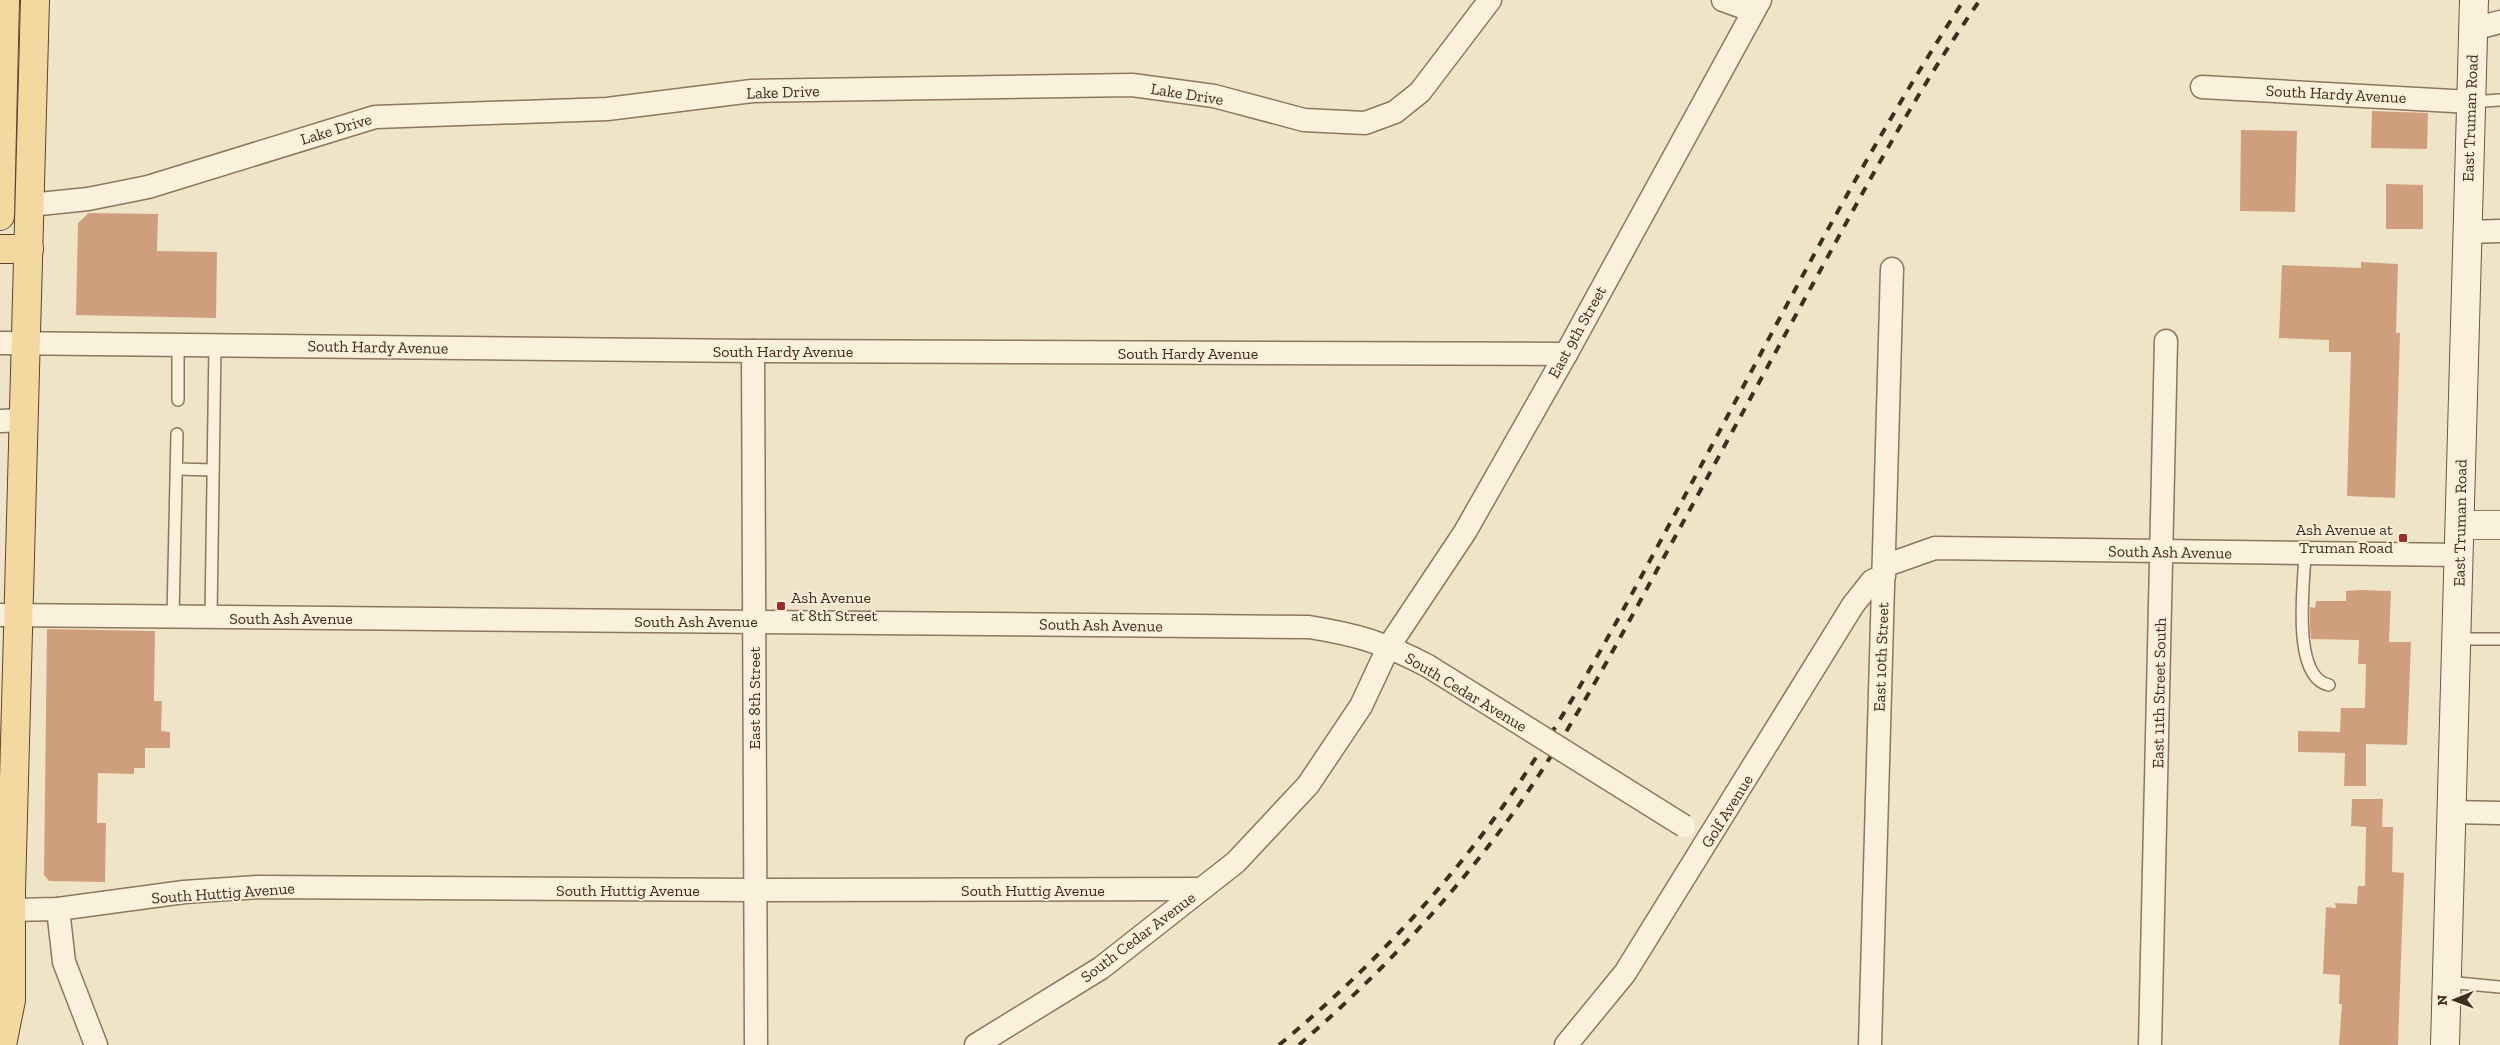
<svg xmlns="http://www.w3.org/2000/svg" width="2500" height="1045" font-family="'Zilla Slab',serif">
  <style>
    .building { fill: #cf9f7d }
    .lines { fill: none; stroke-linecap: round; stroke-linejoin: round }
    .service-casing { stroke: #8d765c; stroke-width: 14 }
    .minor-casing { stroke: #8d765c; stroke-width: 25 }
    .tertiary-casing { stroke: #8d765c; stroke-width: 30 }
    .secondary-casing { stroke: #6f573f; stroke-width: 30 }
    .primary-casing { stroke: #5b4430; stroke-width: 30 }
    .service { stroke: #faf1dc; stroke-width: 11 }
    .minor { stroke: #faf1dc; stroke-width: 22 }
    .tertiary { stroke: #faf1dc; stroke-width: 28 }
    .secondary { stroke: #faf1dc; stroke-width: 28 }
    .primary { stroke: #f3d9a0; stroke-width: 28 }
    .rail { stroke: #3d2e20; stroke-width: 4; stroke-dasharray: 9 9; stroke-linecap: butt }
    .minor-bridge-casing { stroke: #8d765c; stroke-width: 25; stroke-linecap: butt }
    .minor-bridge { stroke: #faf1dc; stroke-width: 22 }
    .poi-dot { fill: #9e2a2b; stroke: #f7eed8; stroke-width: 2 }
    .labels { text-anchor: middle; dominant-baseline: central; stroke-width: 4; stroke-linejoin: round; paint-order: stroke }
    .street-label { font-size: 16px; fill: #3d2e20; stroke: #f7eed8 }
    .poi-label { font-size: 16px; fill: #3d2e20; stroke: #f7eed8; text-anchor: end }
  </style>
  <rect width="100%" height="100%" fill="#f0e4c8"/>
  <g class="building">
    <polygon points="2372,111 2428,113 2427,149 2371,148"/>
    <polygon points="2241,130 2297,131 2295,212 2240,211"/>
    <polygon points="2386,184 2423,185 2423,229 2386,229"/>
    <polygon points="89,213 158,214 157,251 217,252 216,318 76,315 78,223"/>
    <polygon points="2361,262 2398,264 2396,333 2400,333 2395,498 2347,496 2351,352 2329,352 2329,340 2279,338 2282,265 2361,268"/>
    <polygon points="2361,590 2391,591 2389,642 2411,642 2407,745 2366,744 2366,786 2344,786 2345,753 2298,752 2298,731 2340,732 2341,708 2365,708 2366,664 2358,664 2359,640 2311,639 2310,627 2310,607 2315,608 2316,601 2346,601 2346,591"/>
    <polygon points="47,629 155,631 154,701 162,701 161,731 170,732 170,748 145,748 145,768 134,768 134,774 98,773 97,823 106,823 105,882 49,881 44,875"/>
    <polygon points="2352,799 2383,799 2382,827 2393,827 2392,872 2404,873 2398,1045 2339,1045 2342,1004 2339,1004 2340,975 2323,974 2326,907 2336,908 2335,903 2357,904 2358,886 2365,886 2366,827 2351,826"/>
  </g>
  <g class="lines">
    <g class="service-casing">
      <g id="service">
        <polyline points="2471,102 2500,100"/>
        <polyline points="178,400 178,345"/>
        <polyline points="177,469 213,470"/>
        <path d="M 2305,554 C 2304,584 2291,677 2329,685"/>
        <polyline points="173,617 177,434"/>
        <polyline points="211,617 215,345"/>
        <polyline points="2457,639 2500,639"/>
        <polyline points="2447,982 2500,987"/>
      </g>
    </g>
    <g class="minor-casing">
      <g id="minor">
        <polyline points="1723,0 1753,11"/>
        <polyline points="2473,29 2500,22"/>
        <polyline points="2202,87 2471,102"/>
        <polyline points="30,205 88,199 148,187 375,117 607,109 752,91 1132,85 1214,96 1304,120 1365,123 1395,112 1420,92 1490,0"/>
        <polyline points="2467,232 2500,231"/>
        <polyline points="0,343 753,351 1566,354"/>
        <polyline points="753,351 756,1045"/>
        <polyline points="0,421 25,420"/>
        <polyline points="1884,566 1935,548 2459,555"/>
        <path d="M 0,615 L 1309,627 C 1359,635 1384,643 1428,666"/>
        <polyline points="2452,812 2500,813"/>
        <polyline points="58,909 64,962 96,1045"/>
        <polyline points="11,910 58,909 184,892 258,887 755,890 1199,889"/>
        <polyline points="976,1045 1101,968 1236,862 1308,785 1361,706 1389,646 1465,532 1566,354 1760,0"/>
        <polyline points="1566,1045 1625,973 1853,605 1872,581 1884,576"/>
        <polyline points="1870,1045 1892,269"/>
        <polyline points="2150,1045 2166,341"/>
      </g>
    </g>
    <g class="tertiary-casing">
      <polyline id="tertiary" points="2460,525 2500,525"/>
    </g>
    <g class="secondary-casing">
      <polyline id="secondary" points="2445,1045 2474,0"/>
    </g>
    <g class="primary-casing">
      <g id="primary">
        <polyline points="0,216 5,0"/>
        <polyline points="0,249 29,249"/>
        <polyline points="2,1045 11,1000 11,891 35,0"/>
      </g>
    </g>
    <use href="#service" class="service"/>
    <use href="#minor" class="minor"/>
    <use href="#tertiary" class="tertiary"/>
    <use href="#secondary" class="secondary"/>
    <use href="#primary" class="primary"/>
    <g class="rail">
      <path d="M 1279,1045 C 1378,963 1466,867 1535,759 C 1589,676 1635,588 1682,501 C 1773,333 1859,161 1964,0"/>
      <path d="M 1299,1045 C 1379,975 1454,896 1516,809 C 1569,733 1613,651 1657,570 C 1711,471 1765,371 1820,271 C 1870,179 1920,86 1980,0"/>
    </g>
    <g class="minor-bridge-casing">
      <polyline id="minor-bridge" points="1428,666 1684,826"/>
    </g>
    <use href="#minor-bridge" class="minor-bridge"/>
  </g>
  <g class="poi-dot">
    <rect x="2398" y="533" width="10" height="10" rx="2.5"/>
    <rect x="776" y="601" width="10" height="10" rx="2.5"/>
  </g>
  <g class="labels">
    <g class="street-label">
      <text transform="translate(783 92) rotate(-2)">Lake Drive</text>
      <text transform="translate(1187 94) rotate(9)">Lake Drive</text>
      <text transform="translate(2336 94) rotate(3)">South Hardy Avenue</text>
      <text transform="translate(2470 118) rotate(-88)">East Truman Road</text>
      <text transform="translate(336 129) rotate(-17)">Lake Drive</text>
      <text transform="translate(1577 332) rotate(-61)">East 9th Street</text>
      <text transform="translate(378 347) rotate(1)">South Hardy Avenue</text>
      <text x="783" y="351">South Hardy Avenue</text>
      <text x="1188" y="353">South Hardy Avenue</text>
      <text transform="translate(2460 523) rotate(-89)">East Truman Road</text>
      <text transform="translate(2170 552) rotate(1)">South Ash Avenue</text>
      <text x="291" y="618">South Ash Avenue</text>
      <text x="696" y="621">South Ash Avenue</text>
      <text transform="translate(1101 625) rotate(1)">South Ash Avenue</text>
      <text transform="translate(1881 657) rotate(-88)">East 10th Street</text>
      <text transform="translate(1466 692) rotate(31)">South Cedar Avenue</text>
      <text transform="translate(2159 693) rotate(-89)">East 11th Street South</text>
      <text transform="translate(754 698) rotate(-90)">East 8th Street</text>
      <text transform="translate(1727 811) rotate(-58)">Golf Avenue</text>
      <text x="628" y="890">South Huttig Avenue</text>
      <text x="1033" y="890">South Huttig Avenue</text>
      <text transform="translate(223 893) rotate(-4)">South Huttig Avenue</text>
      <text transform="translate(1138 937) rotate(-37)">South Cedar Avenue</text>
    </g>
    <g class="poi-label">
      <text x="2393" y="529">Ash Avenue at<tspan x="2393" dy="18">Truman Road</tspan></text>
      <text x="791" y="597" text-anchor="start">Ash Avenue<tspan x="791" dy="18">at 8th Street</tspan></text>
    </g>
  </g>
  <g transform="translate(2455 1000) rotate(269)" stroke="#f7eed8" stroke-width="4" paint-order="stroke">
  <path d="M0-4L9 19L0 12L-9 19Z" fill="#3d2e20"/>
  <text y="-8" font-size="14" font-weight="bold" text-anchor="middle" fill="#3d2e20">N</text>
  </g>
</svg>
